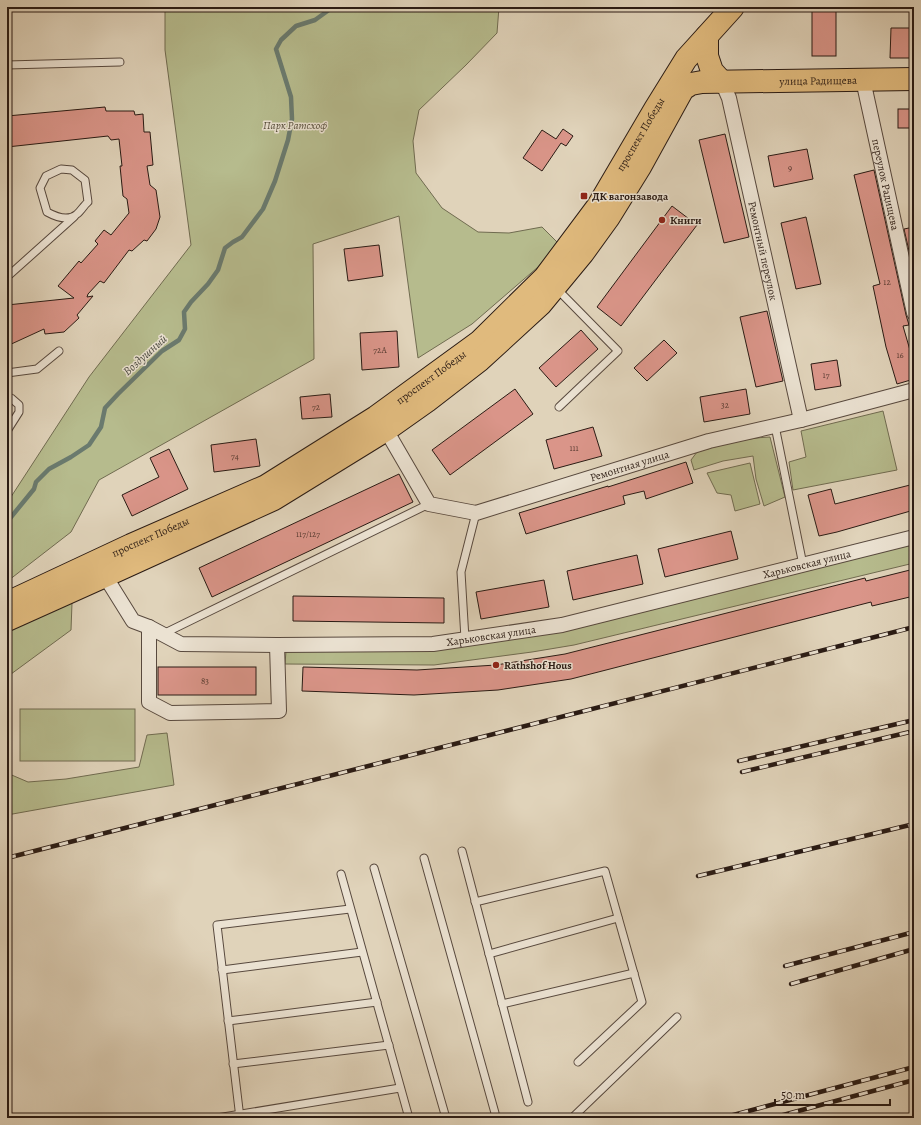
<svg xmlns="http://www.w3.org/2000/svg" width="921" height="1125" font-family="Alegreya,serif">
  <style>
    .green { fill: #b6bb8d; stroke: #706b50 }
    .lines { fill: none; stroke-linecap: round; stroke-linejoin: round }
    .stream { stroke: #6a7a6e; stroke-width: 4.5 }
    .building { fill: #da9589; stroke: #2a1b14 }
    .service-casing { stroke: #58493e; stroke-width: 9 }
    .minor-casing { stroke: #58493e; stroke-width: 16 }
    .primary-casing { stroke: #2a1b14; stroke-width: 24 }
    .service { stroke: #ebe2d2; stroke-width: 7 }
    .minor { stroke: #ebe2d2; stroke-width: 14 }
    .primary { stroke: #e0ba7d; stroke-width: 22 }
    .rail-casing { stroke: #2a1b14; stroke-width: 4.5 }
    .rail { stroke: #ebe2d2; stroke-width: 3; stroke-dasharray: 9; stroke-linecap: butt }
    .poi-dot { fill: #8f2418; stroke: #ebe2d2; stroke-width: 1.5 }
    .labels { text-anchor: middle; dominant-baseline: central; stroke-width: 3; stroke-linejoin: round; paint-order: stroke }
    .number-label { font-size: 9px; fill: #563a31 }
    .street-label { font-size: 11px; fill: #2a1b14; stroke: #ebe2d2 }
    .park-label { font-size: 11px; font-style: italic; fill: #544b38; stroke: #ebe2d2 }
    .poi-label { font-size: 11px; font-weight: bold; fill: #2a1b14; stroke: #ebe2d2; text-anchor: start }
    .water-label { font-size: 12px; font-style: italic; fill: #4a4a41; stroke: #ebe2d2 }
  </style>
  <rect width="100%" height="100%" fill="#e0d3ba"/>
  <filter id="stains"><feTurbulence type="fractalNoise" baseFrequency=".005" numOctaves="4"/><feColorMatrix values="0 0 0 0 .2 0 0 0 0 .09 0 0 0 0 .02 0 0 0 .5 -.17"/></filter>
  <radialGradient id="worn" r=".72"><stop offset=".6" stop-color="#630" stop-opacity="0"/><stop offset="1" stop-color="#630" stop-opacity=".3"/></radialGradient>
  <g class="green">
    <polygon points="165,7 499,7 497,33 466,65 419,110 413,141 416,173 442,208 478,232 509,233 542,227 559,244 538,267 472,324 418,358 399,216 313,244 314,359 99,480 71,532 9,580 7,580 7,503 89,377 191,245 165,50"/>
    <polygon points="883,411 897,470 793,490 789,462 806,457 801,431"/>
    <path d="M 770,437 L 785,497 L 764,506 L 756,479 L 753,456 L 723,461 L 694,470 L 691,460 L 697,452 C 721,445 744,438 770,437 Z"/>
    <polygon points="750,463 760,504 735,511 731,495 717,493 707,473"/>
    <polygon points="914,544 914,563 574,645 532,652 434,665 285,664 286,651 562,632"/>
    <polygon points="72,603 71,630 7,677 7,631"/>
    <rect x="20" y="709" width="115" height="52"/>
    <polygon points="167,733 174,785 7,815 7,773 28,782 66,779 139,767 147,735"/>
  </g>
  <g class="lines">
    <polyline class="stream" points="7,522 34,489 36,482 49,469 71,457 89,445 101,427 105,408 118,394 162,351 179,340 185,329 184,312 191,302 208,284 218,270 225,248 233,242 242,237 263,209 275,181 288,140 292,119 291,97 276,49 281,40 296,26 315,20 333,7"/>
  </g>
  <g class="building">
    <rect x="812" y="7" width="24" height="49"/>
    <polygon points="891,28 914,28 914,58 890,58"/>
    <polygon points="105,107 106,111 134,111 135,115 143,114 144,132 150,132 153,165 147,166 150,185 156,190 160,217 156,229 147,241 144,240 132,251 129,250 104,283 100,281 88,294 87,297 93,296 77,315 79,318 64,332 45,334 44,329 7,346 7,305 74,298 58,286 79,261 81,263 98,244 95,241 104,230 111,235 129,213 127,199 123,196 120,166 122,166 119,139 111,140 108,136 7,147 7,116"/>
    <rect x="898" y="109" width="16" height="19"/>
    <polygon points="563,129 573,136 566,146 561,143 542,171 523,158 542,130 556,139"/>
    <polygon points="725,134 749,237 724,243 699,140"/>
    <polygon points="807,149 813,179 774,187 768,156"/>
    <polygon points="874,170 906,315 909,325 903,326 914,364 914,379 897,384 886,347 873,286 880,284 854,175"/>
    <polygon points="672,206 697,225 621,326 597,307"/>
    <polygon points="806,217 821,284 796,289 781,223"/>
    <polygon points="914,227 914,273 904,229"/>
    <polygon points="379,245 383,276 348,281 344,249"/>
    <polygon points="767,311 783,381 756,387 740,317"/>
    <polygon points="581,330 598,349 556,387 539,368"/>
    <polygon points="397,331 399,367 362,370 360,333"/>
    <polygon points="664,340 677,353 647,381 634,368"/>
    <polygon points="837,360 841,386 815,390 811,364"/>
    <polygon points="515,389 533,414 450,475 432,450"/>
    <polygon points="746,389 750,414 704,422 700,397"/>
    <polygon points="330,394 332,417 302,419 300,397"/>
    <polygon points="593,427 602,456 554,469 546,440"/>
    <polygon points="256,439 260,466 214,472 211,445"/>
    <polygon points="169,449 188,489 132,516 122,495 159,477 150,458"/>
    <polygon points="686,462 693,483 646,499 644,491 623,496 625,504 526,534 519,513 608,486 608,487"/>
    <polygon points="399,474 413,502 212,597 199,568"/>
    <polygon points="914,484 914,510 837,532 819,536 808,495 831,489 835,504"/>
    <polygon points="731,531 738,559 665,577 658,549"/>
    <polygon points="637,555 643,584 573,600 567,571"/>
    <polygon points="914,569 914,596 872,606 871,602 571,679 498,690 414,695 302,691 303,667 417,670 496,665 565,654 865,578 866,581"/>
    <polygon points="544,580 549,607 481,619 476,592"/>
    <polygon points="293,596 444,598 444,623 293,621"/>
    <rect x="158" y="667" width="98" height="28"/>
  </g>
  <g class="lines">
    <g class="service-casing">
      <g id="service">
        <polyline points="7,65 120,62"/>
        <path d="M 61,169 L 72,170 L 85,180 L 88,202 C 84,205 81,211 77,214 C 68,222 56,217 47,212 L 40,188 L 46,176 Z"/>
        <polyline points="7,277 74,217"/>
        <polyline points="557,289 618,351 559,407"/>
        <polyline points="7,373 37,369 59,351"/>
        <polyline points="7,397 11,398 19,405 19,412 7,431"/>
        <polyline points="775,426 803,565"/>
        <polyline points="163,634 429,504"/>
        <polyline points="465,639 461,572 476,513"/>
        <polyline points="462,851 528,1102"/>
        <polyline points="424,858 495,1113 495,1118"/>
        <polyline points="374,868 446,1118"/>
        <polyline points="341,874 409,1118"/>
        <polyline points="475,902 605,871 642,1002 578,1062"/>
        <polyline points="489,954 618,918"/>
        <polyline points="222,970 362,952"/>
        <polyline points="502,1004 634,973"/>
        <polyline points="228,1021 377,1002"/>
        <polyline points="233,1064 389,1045"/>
        <polyline points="217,1118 400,1088"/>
        <polyline points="240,1118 217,925 350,909"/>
        <polyline points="572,1118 677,1017"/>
      </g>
    </g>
    <g class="minor-casing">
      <g id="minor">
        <path id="s1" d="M 863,80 L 914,313"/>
        <path id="s2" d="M 722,82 L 729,98 L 801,420"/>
        <path id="s3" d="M 386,430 L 429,504 L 476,513 L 709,441 L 801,420 L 914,390"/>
        <path id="s4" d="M 105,576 L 133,621 L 149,627 L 181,644 L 277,645 L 433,644 L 562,625 L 914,537"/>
        <polyline points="149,627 149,702 170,713 279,711 277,645"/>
      </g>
    </g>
    <g class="primary-casing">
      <g id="primary">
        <polyline points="707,36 707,56 712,71 722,82"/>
        <path id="s5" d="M 7,603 L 131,545 L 266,486 L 376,417 L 479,342 L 545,277 L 598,206 L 655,109 L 686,59 L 733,7"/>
        <path id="s6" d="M 7,620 L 105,576 L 274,499 L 386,430 L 427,401 L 480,360 L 540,305 L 583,253 L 609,217 L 640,167 L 683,89 L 691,84 L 702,82 L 914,79"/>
      </g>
    </g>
    <use href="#service" class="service"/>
    <use href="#minor" class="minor"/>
    <use href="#primary" class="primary"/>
    <g class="rail-casing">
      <g id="rail">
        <polyline points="739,761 914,720"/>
        <polyline points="742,772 914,731"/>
        <polyline points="7,858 914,627"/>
        <polyline points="698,876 914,824"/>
        <polyline points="785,966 914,932"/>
        <polyline points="791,984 914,949"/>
        <polyline points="722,1118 914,1067"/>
        <polyline points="772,1118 914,1080"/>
      </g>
    </g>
    <use href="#rail" class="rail"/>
  </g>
  <g class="poi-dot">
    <rect x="580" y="192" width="8" height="8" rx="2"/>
    <circle cx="662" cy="220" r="4"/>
    <circle cx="496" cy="665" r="4"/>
  </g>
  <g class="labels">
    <g class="number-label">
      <text x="790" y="168">9</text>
      <text x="887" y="282">12</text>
      <text x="380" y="350">72А</text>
      <text x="900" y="355">16</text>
      <text x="826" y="375">17</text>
      <text x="725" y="405">32</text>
      <text x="316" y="407">72</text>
      <text x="574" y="448">111</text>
      <text x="235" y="456">74</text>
      <text x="308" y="534">117/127</text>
      <text x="205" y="681">83</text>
    </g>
    <g class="street-label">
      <text stroke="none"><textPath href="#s6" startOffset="1020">улица Радищева</textPath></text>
      <text stroke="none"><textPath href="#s5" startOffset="806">проспект Победы</textPath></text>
      <text stroke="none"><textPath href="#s1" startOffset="107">переулок Радищева</textPath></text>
      <text stroke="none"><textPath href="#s2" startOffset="174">Ремонтный переулок</textPath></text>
      <text stroke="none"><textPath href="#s5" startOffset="482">проспект Победы</textPath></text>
      <text stroke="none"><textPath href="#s3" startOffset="294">Ремонтная улица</textPath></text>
      <text stroke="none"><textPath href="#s5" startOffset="158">проспект Победы</textPath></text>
      <text stroke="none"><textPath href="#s4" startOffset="741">Харьковская улица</textPath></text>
      <text stroke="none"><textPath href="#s4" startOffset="417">Харьковская улица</textPath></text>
    </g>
    <g class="park-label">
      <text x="295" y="125">Парк Ратсхоф</text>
    </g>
    <g class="poi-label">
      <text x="592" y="196">ДК вагонзавода</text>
      <text x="670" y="220">Книги</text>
      <text x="504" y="665">Rathshof Hous</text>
    </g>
    <g class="water-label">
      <text transform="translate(145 355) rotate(-42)">Воздушный</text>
    </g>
  </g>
  <rect width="921" height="1125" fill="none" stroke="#e0d3ba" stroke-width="24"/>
  <rect x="8" y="8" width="905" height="1109" fill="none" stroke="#2a1b14" stroke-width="2"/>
  <rect x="12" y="12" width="897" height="1101" fill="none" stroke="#2a1b14"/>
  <path d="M775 1099v6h115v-6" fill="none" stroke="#2a1b14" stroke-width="2"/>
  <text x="781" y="1099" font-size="12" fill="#2a1b14" stroke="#ebe2d2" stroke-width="3" paint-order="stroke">50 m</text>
  <rect width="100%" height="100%" filter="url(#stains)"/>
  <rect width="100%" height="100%" fill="url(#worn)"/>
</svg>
